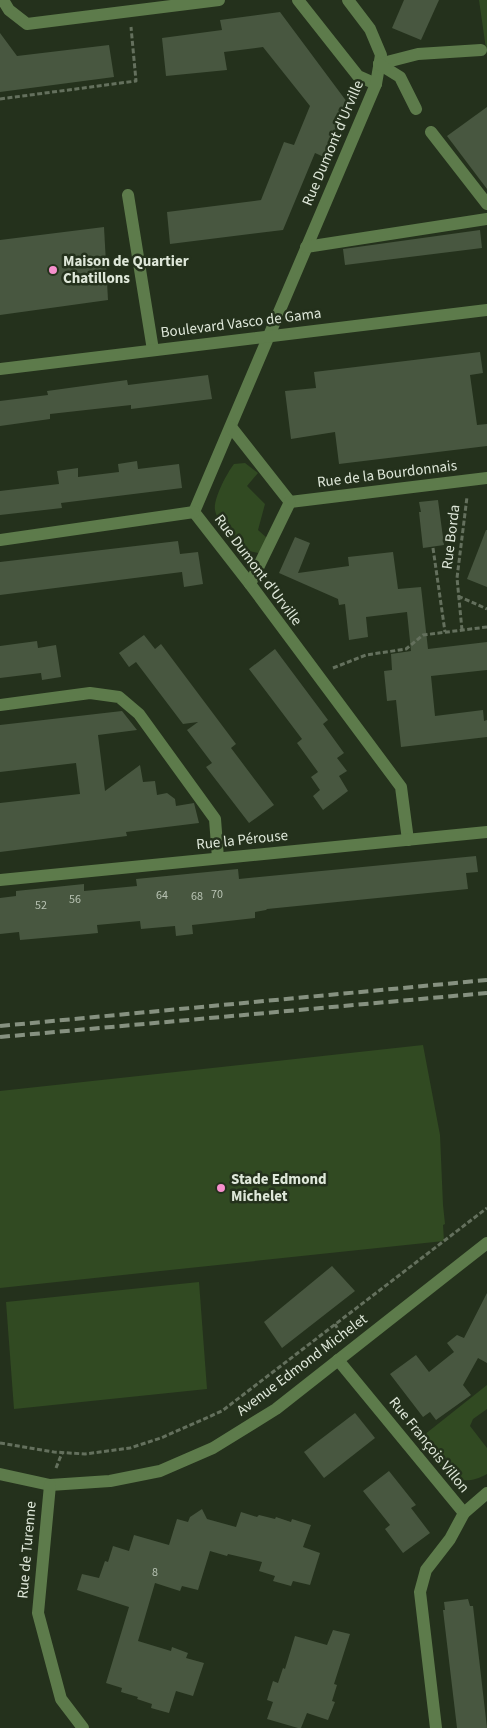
<svg xmlns="http://www.w3.org/2000/svg" width="487" height="1728" font-family="'Source Sans 3',sans-serif">
  <style>
    .green { fill: #314a22 }
    .building { fill: #485740 }
    .lines { fill: none; stroke-linecap: round; stroke-linejoin: round }
    .path { stroke: #64705d; stroke-width: 3; stroke-dasharray: 5 2.5; stroke-linecap: butt }
    .minor { stroke: #5d7b4b; stroke-width: 12 }
    .rail { stroke: #869180; stroke-width: 4; stroke-dasharray: 10 5; stroke-linecap: butt }
    .poi-dot { fill: #f790cd; stroke: #24311c; stroke-width: 2 }
    .labels { text-anchor: middle; dominant-baseline: central; stroke-width: 5; stroke-linejoin: round; paint-order: stroke }
    .number-label { font-size: 12px; fill: #b8c3b3 }
    .street-label { font-size: 15px; fill: #dee7d9; stroke: #24311c }
    .poi-label { font-size: 15px; font-weight: bold; fill: #dee7d9; stroke: #24311c; text-anchor: start }
  </style>
  <rect width="100%" height="100%" fill="#24311c"/>
  <g class="green">
    <polygon points="479,0 487,0 487,56"/>
    <path d="M 245,463 L 258,473 L 247,486 L 265,504 L 258,530 L 267,538 L 261,553 C 257,553 253,552 249,551 C 237,546 217,523 215,510 C 213,499 227,473 234,464 Z"/>
    <polygon points="423,1045 440,1135 443,1205 445,1224 443,1225 444,1241 0,1288 0,1091"/>
    <polygon points="199,1282 207,1389 14,1409 6,1302"/>
    <path d="M 487,1385 L 487,1409 L 473,1419 L 470,1426 L 487,1448 L 487,1474 C 452,1494 438,1462 419,1439 Z"/>
  </g>
  <g class="building">
    <polygon points="404,0 439,0 421,40 392,28"/>
    <polygon points="280,12 347,102 324,157 315,153 283,230 170,244 167,212 261,200 284,142 294,145 310,106 263,47 224,52 227,70 166,76 162,38 222,30 220,20"/>
    <polygon points="0,33 17,56 109,45 114,77 0,92"/>
    <polygon points="487,107 487,189 447,136"/>
    <polygon points="104,227 108,300 0,315 0,240"/>
    <polygon points="480,230 482,248 345,265 343,249"/>
    <polygon points="480,352 483,373 470,375 477,425 487,424 487,446 339,464 335,432 291,439 285,391 316,388 314,372"/>
    <polygon points="208,375 212,399 131,409 131,405 50,414 50,419 0,426 0,401 48,395 47,391 127,380 128,385"/>
    <polygon points="137,461 138,469 179,464 182,488 61,503 62,508 0,515 0,491 59,484 57,471 78,468 78,477 119,472 118,464"/>
    <polygon points="438,500 444,545 423,548 419,512 421,512 419,502"/>
    <polygon points="486,530 487,530 487,587 467,579"/>
    <polygon points="295,537 310,543 298,573 349,566 348,557 393,552 398,589 421,587 428,649 487,642 487,670 431,676 435,716 483,710 484,721 487,720 487,737 401,747 396,700 387,701 384,671 392,670 391,654 411,651 407,612 366,617 368,637 349,640 345,604 339,605 338,599 279,573"/>
    <polygon points="178,541 180,554 198,552 203,584 184,587 182,572 0,595 0,562"/>
    <polygon points="144,635 155,649 161,644 236,744 231,748 274,805 249,823 206,767 212,763 187,730 198,722 183,724 136,662 129,667 119,653"/>
    <polygon points="37,641 38,648 56,645 61,677 42,680 41,673 0,678 0,646"/>
    <polygon points="275,649 328,720 323,724 344,753 337,758 347,771 339,776 348,791 323,810 313,796 320,790 311,777 318,772 297,743 302,739 249,669"/>
    <polygon points="122,711 137,730 98,735 105,791 140,765 143,782 155,781 157,795 167,793 175,799 176,806 194,803 199,823 126,832 127,836 0,852 0,803 80,794 76,763 0,772 0,725"/>
    <polygon points="476,856 478,872 466,873 468,889 267,909 266,910 255,912 255,918 192,925 193,934 176,936 175,926 141,929 140,921 97,925 98,933 88,934 20,940 19,932 0,934 0,898 16,896 16,891 84,884 84,891 137,886 136,879 238,869 239,879"/>
    <polygon points="332,1266 355,1291 282,1348 264,1322"/>
    <polygon points="487,1293 487,1363 478,1358 463,1385 471,1395 436,1420 430,1412 423,1417 390,1374 416,1355 429,1372 454,1352 447,1343 457,1335 464,1338"/>
    <polygon points="355,1413 375,1438 324,1478 304,1452"/>
    <polygon points="389,1471 416,1505 411,1508 430,1533 403,1553 385,1529 390,1525 363,1491"/>
    <polygon points="202,1509 207,1519 236,1527 241,1512 257,1517 259,1515 275,1519 276,1517 291,1522 292,1519 311,1525 303,1547 320,1553 310,1585 293,1581 291,1586 273,1581 275,1576 259,1571 262,1562 228,1554 227,1556 210,1551 198,1590 182,1586 180,1591 155,1583 138,1641 171,1651 172,1647 188,1653 186,1658 204,1663 193,1696 176,1691 169,1713 151,1708 152,1704 137,1699 138,1697 121,1692 122,1688 106,1683 129,1607 77,1590 82,1574 99,1578 105,1561 108,1562 113,1546 129,1551 134,1535 169,1545 177,1519 188,1522 190,1517"/>
    <polygon points="468,1599 470,1606 473,1606 487,1728 457,1728 443,1610 445,1610 444,1602"/>
    <polygon points="333,1630 350,1634 334,1684 337,1685 332,1701 335,1702 328,1720 307,1713 301,1728 298,1728 267,1719 273,1702 267,1700 273,1681 278,1683 283,1668 285,1669 295,1636 327,1645"/>
  </g>
  <g class="lines">
    <g class="path">
      <polyline points="0,99 136,81 131,27"/>
      <polyline points="433,548 445,632"/>
      <polyline points="458,596 487,609"/>
      <polyline points="462,630 457,578 467,497"/>
      <polyline points="333,668 366,655 406,649 423,635 487,627"/>
      <polyline points="335,1324 342,1337"/>
      <polyline points="0,1443 54,1452 85,1454 130,1448 161,1438 222,1411 487,1208"/>
      <polyline points="56,1468 62,1453"/>
    </g>
    <g class="minor">
      <polyline points="3,0 9,10 27,24 219,0"/>
      <polyline points="298,0 358,76 376,84"/>
      <polyline points="348,0 370,29 381,55 376,84 194,512 250,584 401,787 408,840"/>
      <polyline points="379,64 418,54 481,50"/>
      <polyline points="379,64 400,77 416,109"/>
      <polyline points="431,132 487,204"/>
      <polyline points="128,195 153,350"/>
      <polyline points="306,247 487,219"/>
      <polyline points="0,369 487,310"/>
      <polyline points="231,427 290,502 487,478"/>
      <polyline points="0,540 194,512"/>
      <polyline points="250,584 290,502"/>
      <polyline points="0,705 90,693 119,697 139,714 215,819 218,858"/>
      <polyline points="0,880 487,832"/>
      <polyline points="338,1360 464,1513 450,1539 426,1570 420,1592 436,1728"/>
      <polyline points="0,1474 50,1485 110,1481 160,1471 213,1448 276,1409 487,1243"/>
      <polyline points="50,1485 38,1613 61,1699 83,1728"/>
      <polyline points="464,1513 487,1493"/>
    </g>
    <g class="rail">
      <polyline points="0,1026 487,980"/>
      <polyline points="0,1037 487,993"/>
    </g>
  </g>
  <g class="poi-dot">
    <circle cx="53" cy="270" r="5"/>
    <circle cx="221" cy="1188" r="5"/>
  </g>
  <g class="labels">
    <g class="number-label">
      <text x="217" y="894">70</text>
      <text x="162" y="895">64</text>
      <text x="197" y="896">68</text>
      <text x="75" y="899">56</text>
      <text x="41" y="905">52</text>
      <text x="155" y="1572">8</text>
    </g>
    <g class="street-label">
      <text transform="translate(333 143) rotate(-67)">Rue Dumont d'Urville</text>
      <text transform="translate(241 323) rotate(-7)">Boulevard Vasco de Gama</text>
      <text transform="translate(387 474) rotate(-7)">Rue de la Bourdonnais</text>
      <text transform="translate(451 537) rotate(-83)">Rue Borda</text>
      <text transform="translate(258 570) rotate(53)">Rue Dumont d'Urville</text>
      <text transform="translate(242 840) rotate(-6)">Rue la Pérouse</text>
      <text transform="translate(302 1365) rotate(-37)">Avenue Edmond Michelet</text>
      <text transform="translate(429 1445) rotate(51)">Rue François Villon</text>
      <text transform="translate(27 1550) rotate(-85)">Rue de Turenne</text>
    </g>
    <g class="poi-label">
      <text x="63" y="261">Maison de Quartier<tspan x="63" dy="17">Chatillons</tspan></text>
      <text x="231" y="1179">Stade Edmond<tspan x="231" dy="17">Michelet</tspan></text>
    </g>
  </g>
</svg>
